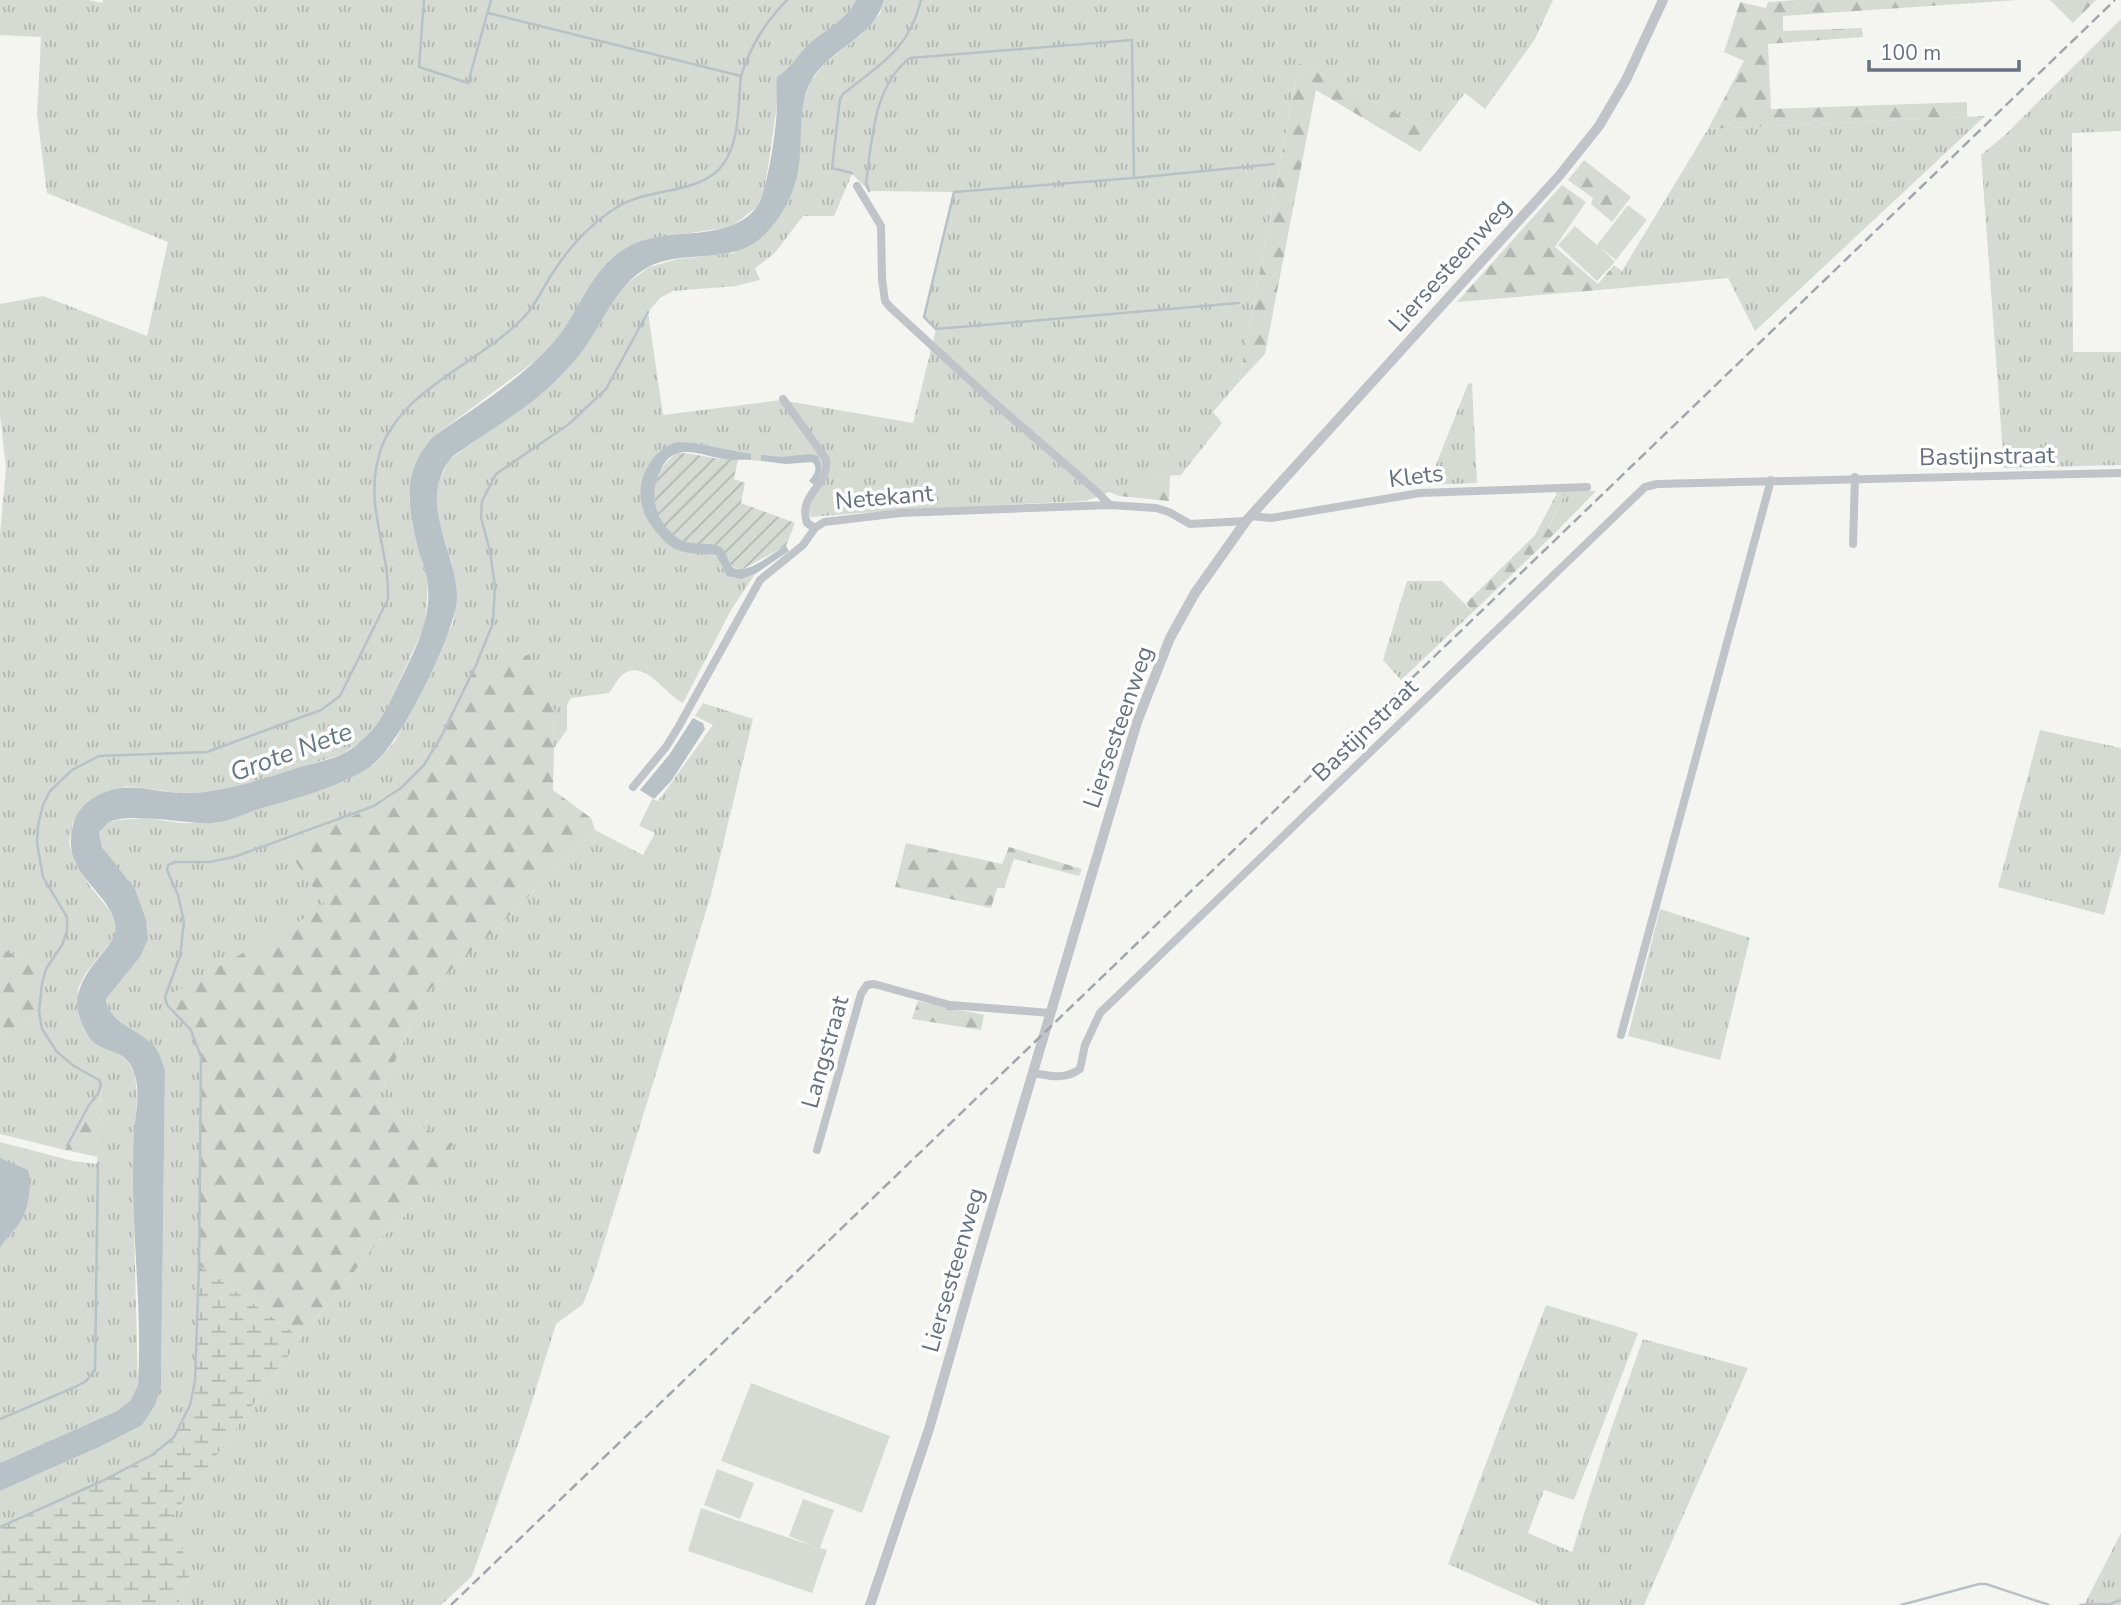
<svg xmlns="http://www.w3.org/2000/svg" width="2121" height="1605" font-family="'Nunito Sans',sans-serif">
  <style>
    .grass { fill: url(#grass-tufts); fill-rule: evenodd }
    .forest { fill: url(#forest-firs) }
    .wetland { fill: url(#wetland-marsh) }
    .garden { fill: url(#garden-furrows) }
    .pitch { fill: #d5dbd3 }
    .water { fill: #b8c1c6 }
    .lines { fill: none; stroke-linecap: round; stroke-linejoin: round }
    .stream { stroke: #b8c1c6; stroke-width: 2.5 }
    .minor { stroke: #c0c3c7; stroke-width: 8 }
    .tertiary { stroke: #c0c3c7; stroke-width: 10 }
    .rail { stroke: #a2a6ab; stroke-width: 2.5; stroke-dasharray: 10 5; stroke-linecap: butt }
    .labels { text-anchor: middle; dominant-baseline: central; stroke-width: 7; stroke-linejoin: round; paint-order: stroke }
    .street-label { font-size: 24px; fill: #667180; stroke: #fff }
    .water-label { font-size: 26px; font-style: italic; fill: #667984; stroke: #fff }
  </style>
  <defs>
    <pattern id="grass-tufts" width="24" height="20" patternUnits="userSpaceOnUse" patternTransform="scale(1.75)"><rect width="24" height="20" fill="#d5dbd3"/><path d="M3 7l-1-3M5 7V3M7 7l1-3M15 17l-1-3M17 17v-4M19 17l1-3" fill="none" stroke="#b1b6b0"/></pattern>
    <pattern id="forest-firs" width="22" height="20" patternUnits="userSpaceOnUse" patternTransform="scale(1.75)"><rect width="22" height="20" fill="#d5dbd3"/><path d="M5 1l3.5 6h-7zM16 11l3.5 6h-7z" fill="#b1b6b0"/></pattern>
    <pattern id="wetland-marsh" width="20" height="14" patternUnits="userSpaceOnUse" patternTransform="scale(1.75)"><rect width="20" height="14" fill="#d5dbd3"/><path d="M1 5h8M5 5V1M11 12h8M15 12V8" fill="none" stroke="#b1b6b0"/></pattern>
    <pattern id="garden-furrows" width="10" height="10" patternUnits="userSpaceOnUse" patternTransform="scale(1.75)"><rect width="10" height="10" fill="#d5dbd3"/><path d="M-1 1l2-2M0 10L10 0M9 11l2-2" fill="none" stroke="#b1b6b0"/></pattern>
  </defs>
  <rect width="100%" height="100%" fill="#f4f5f1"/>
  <g class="grass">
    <path d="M 0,0 L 89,0 L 102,3 L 103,0 L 856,0 C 846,21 824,30 808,46 C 797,56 790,69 777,77 L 777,105 L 769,161 L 764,190 L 757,207 L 731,227 L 649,239 L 628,247 L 610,260 L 554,343 L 534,362 L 434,436 L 409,495 L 412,523 L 428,583 L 425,625 L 383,717 L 363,740 L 343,754 L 234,788 L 210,792 L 180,793 L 126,786 L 73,822 L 69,843 L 75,863 L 89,885 L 110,911 L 117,927 L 114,938 L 85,974 L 78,989 L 78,1014 L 93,1042 L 114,1050 L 128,1062 L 135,1074 L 137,1097 L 133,1188 L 138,1385 L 132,1400 L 117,1411 L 0,1463 L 0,1142 L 73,1161 L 97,1164 L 101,1089 L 89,1105 L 65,1150 L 0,1134 L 0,1040 L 4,1034 L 39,1011 L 42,984 L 46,969 L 0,948 L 0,534 L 6,468 L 0,415 L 0,304 L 43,296 L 147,336 L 168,242 L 47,193 L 37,114 L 41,37 L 0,35 Z"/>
    <path d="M 884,0 L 1553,0 L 1535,39 L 1485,109 L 1465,93 L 1434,133 L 1299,63 L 1239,382 L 1213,412 L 1222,423 L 1181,475 L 1160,476 L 1152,492 L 1109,492 L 1086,501 L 898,510 L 811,517 L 808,510 L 820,459 L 761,456 L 761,461 L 751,460 L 751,454 L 695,443 L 659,451 L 648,466 L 644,476 L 641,487 L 643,510 L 664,541 L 670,547 L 718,556 C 724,579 733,582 755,574 L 731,610 L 683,703 C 665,695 645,657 622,675 C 617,680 613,688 609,693 L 571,698 L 567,705 L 567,730 L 554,748 L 555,711 L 441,737 C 436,746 431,756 425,765 C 391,809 332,823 282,842 L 327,906 L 167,1005 L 191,1030 L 201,1057 L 199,1265 L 195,1381 L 190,1405 L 174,1437 L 152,1455 L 102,1481 L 0,1527 L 0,1491 L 99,1447 L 161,1387 L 165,1073 L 121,1022 L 110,1013 L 106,999 L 140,957 L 112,862 L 102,846 L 99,832 L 108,823 L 119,820 L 145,818 L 181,823 L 216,823 L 342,782 L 375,764 L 395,741 L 453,623 L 457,597 L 452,563 L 437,515 L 436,486 L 450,459 L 540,395 L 626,284 L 649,267 L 678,259 L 734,253 L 800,128 L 803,103 L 811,81 L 824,64 L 862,34 L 880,14 ZM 852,174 L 869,191 L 954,192 L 924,317 L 936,329 L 913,423 L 781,400 L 663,415 L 648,312 L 660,298 L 673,291 L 736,286 L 760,280 L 755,268 L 774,254 L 803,216 L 834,216 Z"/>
    <polygon points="2121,19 2121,131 2072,133 2073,352 2121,352 2121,465 2004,468 1981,155 2006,134"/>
    <polygon points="1985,116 1755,331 1728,278 1611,289 1708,129"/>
    <polygon points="1472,383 1477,483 1428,485 1468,384"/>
    <polygon points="1557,490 1596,491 1554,534 1548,529 1564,496 1556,495"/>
    <polygon points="1407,581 1442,581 1473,612 1401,680 1383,660"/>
    <polygon points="703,703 753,719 711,895 593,1278 583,1304 556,1324 527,1418 472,1576 441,1605 178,1605 191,1572 163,1524 178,1509 301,1338 380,1239 417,1204 452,1144 377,1102 424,995 499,926 595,830 643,855 655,833 639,826 652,799 658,801 713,725 695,716"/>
    <polygon points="2040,730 2121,748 2121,853 2104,915 1998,887"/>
    <polygon points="1660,909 1750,938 1720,1060 1628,1036"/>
    <polygon points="1546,1305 1638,1333 1574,1500 1544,1490 1528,1533 1572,1552 1608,1438 1643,1339 1748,1368 1644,1605 1541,1605 1448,1564"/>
    <polygon points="2121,1533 2121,1605 2084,1605"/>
  </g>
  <g class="forest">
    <polygon points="1796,0 2018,0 1783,16 1783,31 1862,28 1863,37 1768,44 1771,109 1967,102 1967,117 1708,129 1744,61 1724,52 1740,2 1766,8 1768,2"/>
    <polygon points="2050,0 2096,0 2073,23"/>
    <polygon points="1299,63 1434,133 1420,152 1316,90 1265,354 1239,382"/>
    <polygon points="1584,160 1631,197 1612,222 1591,204 1593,198 1568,180"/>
    <polygon points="1562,185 1586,202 1555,247 1598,284 1614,265 1622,271 1611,289 1457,302"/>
    <polygon points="1170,475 1169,501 1119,496 1109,492 1151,492 1160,476"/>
    <polygon points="1556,495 1564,496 1548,528 1554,534 1473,612 1466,603 1535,535"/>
    <path d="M 528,655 L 555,711 L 553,790 L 591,818 L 595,830 L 499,926 L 424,995 L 377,1102 L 453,1144 L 417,1204 L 380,1239 L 301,1338 L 199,1265 L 201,1057 L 191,1030 L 167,1005 L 165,997 L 326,906 L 282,842 C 312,830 344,821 373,807 C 429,780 451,718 476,665 Z"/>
    <polygon points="906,843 1002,864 1009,847 1082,869 1079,876 1014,859 1004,888 997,888 991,908 895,887"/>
    <polygon points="0,948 46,969 42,984 39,1011 5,1034 0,1040"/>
    <polygon points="918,1001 984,1015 981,1030 912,1019"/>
    <polygon points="101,1085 98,1157 65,1150"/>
  </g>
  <polygon class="wetland" points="199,1265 301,1338 178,1509 164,1524 177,1536 191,1572 178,1605 0,1605 0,1527 139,1463 174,1437 190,1405 195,1381"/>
  <path class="garden" d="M 678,453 C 698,453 719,462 738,459 L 734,479 L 745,483 L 741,503 L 795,523 L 786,546 L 741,570 L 731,566 L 718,546 C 707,545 695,546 685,542 C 648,528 643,473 678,453 Z"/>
  <g class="pitch">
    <polygon points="1628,205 1647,220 1616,260 1602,249 1615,262 1597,281 1558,245 1575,226 1597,245"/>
    <polygon points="751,1383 890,1436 862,1513 721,1461"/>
    <polygon points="717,1469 754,1483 740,1519 704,1505"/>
    <polygon points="803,1499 834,1510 820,1548 827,1550 812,1593 688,1551 701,1508 813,1546 789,1536"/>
  </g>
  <g class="water">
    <path d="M 856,0 L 884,0 C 874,39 829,48 811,81 C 796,110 804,141 798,171 C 794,194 782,217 765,234 C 733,267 685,248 648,267 C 614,286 603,325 580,354 C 569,368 553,384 539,396 C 517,414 492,429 469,445 C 463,450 453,454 449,461 C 417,505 458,552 457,599 C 455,633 403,737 377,761 C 353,784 289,800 256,810 C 242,815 227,822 213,823 C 186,825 129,811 108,823 C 107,824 101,831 99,832 L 102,847 L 135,889 L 146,920 L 148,939 L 140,957 L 106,999 C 109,1024 139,1029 154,1046 C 160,1053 163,1064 165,1072 L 161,1387 L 155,1405 L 142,1425 L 99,1447 L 0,1491 L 0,1463 L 117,1411 L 131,1400 L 138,1385 C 142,1319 134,1254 133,1188 C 133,1170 133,1150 134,1132 C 136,1113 140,1093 135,1075 C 127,1048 104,1053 92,1041 C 87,1035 80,1020 78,1012 C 71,969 122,948 115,923 C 106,888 63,875 72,830 C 75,813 83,804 97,796 C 129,779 151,793 184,793 C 225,793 262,779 300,767 C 314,763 330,760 343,754 C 358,746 374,730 383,715 C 390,704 394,692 400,681 C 415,650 431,621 428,585 C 427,575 423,564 420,555 C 408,511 400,472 434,436 C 474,408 519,381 552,344 C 579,314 590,269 626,248 C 666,224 727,245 756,208 C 768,192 777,125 777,104 C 777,95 776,86 777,77 C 790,69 797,56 808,45 C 824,30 846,21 856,0 Z"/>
    <path d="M 677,442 L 695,443 L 751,454 L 751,460 C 741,459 733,461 724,459 C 709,457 690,448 676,454 C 667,457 662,466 659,474 C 649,497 656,521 676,537 C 689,548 713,540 722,548 C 730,556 727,572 743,569 C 756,567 773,553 786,546 L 789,551 L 755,574 L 741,579 L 727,576 L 716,555 C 701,553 686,555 673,548 C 666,545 662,538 657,533 C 652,526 645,518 643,509 C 634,484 650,449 677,442 Z"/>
    <path d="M 809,454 L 818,456 C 824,468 820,476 814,485 L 809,481 C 814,475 819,468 812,462 L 786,464 L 761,461 L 761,455 L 782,457 Z"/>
    <polygon points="693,718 703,723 705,729 672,780 654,799 640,790 669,755"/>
    <path d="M 0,1158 L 28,1170 C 32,1184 29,1207 21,1221 C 15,1230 6,1238 0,1248 Z"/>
  </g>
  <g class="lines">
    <g class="stream">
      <polyline points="424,0 419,67 468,83 491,0"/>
      <path d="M 488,13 L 741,76 C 751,45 765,23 787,0"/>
      <path d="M 852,173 L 832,168 L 840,99 L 843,94 C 880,64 909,50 921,0"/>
      <path d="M 869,191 L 866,183 C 872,141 873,86 910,58 L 1132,40 L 1134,178"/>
      <polyline points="1239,303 936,329 924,317 954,192 1134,178 1274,164"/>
      <path d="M 67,1146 L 89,1105 L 98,1094 L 101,1085 L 99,1080 L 74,1066 L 57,1052 L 42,1029 L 39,1011 L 42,984 L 46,969 L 62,945 L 67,931 L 67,917 L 43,877 L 37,843 L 38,826 L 43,805 L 50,791 L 72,770 L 99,756 L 207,752 L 321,710 L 340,696 L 388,599 C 390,547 363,507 380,452 C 399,390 482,362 524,317 C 535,306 542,290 550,277 C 568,248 589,224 619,206 C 650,187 703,195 724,163 C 740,140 738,103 741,76"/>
      <polyline points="0,1419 75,1387 86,1381 95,1370 98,1163"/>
      <polyline points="0,1527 102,1481 152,1455 174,1437 190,1405 195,1381 199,1265 201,1057 191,1030 167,1005 165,997 180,956 184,922 178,895 167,870 168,865 175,862 209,862 234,857 374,806 401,788 424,765 441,737 476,665 493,623 495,586 490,551 481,518 482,501 496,474 569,424 606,389 648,312"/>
      <polyline points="1901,1605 1979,1584 1986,1584 2049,1605"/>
      <polyline points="2080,1605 2110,1604 2121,1600"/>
    </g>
    <g class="minor">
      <polyline points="857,186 881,226 882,279 885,301 890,307 990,399 1095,490 1110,505"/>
      <path d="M 783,399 L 826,459 C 830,487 797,493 807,523 L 815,528"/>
      <polyline points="1251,516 1271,518 1420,493 1587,487"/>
      <polyline points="1853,544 1855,477"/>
      <polyline points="633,787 666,747 679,726 760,580 803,545 815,528 824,522 901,513 1110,505 1156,508 1169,512 1190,524 1246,521"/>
      <polyline points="1621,1035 1771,480"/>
      <path d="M 1033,1073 C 1050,1076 1065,1080 1080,1069 L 1085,1045 L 1100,1013 L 1645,487 L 1657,484 L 2121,473"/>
      <polyline points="817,1150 861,994 867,985 874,984 950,1005 1051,1013"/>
    </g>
    <polyline class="tertiary" points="870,1605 929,1429 979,1254 1137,722 1170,638 1195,593 1246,521 1559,176 1599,126 1626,80 1663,0"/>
    <polyline class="rail" points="451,1605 2115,0"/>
  </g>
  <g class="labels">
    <g class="street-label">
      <text transform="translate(1450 265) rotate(-48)">Liersesteenweg</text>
      <text transform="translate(1987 456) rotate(-1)">Bastijnstraat</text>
      <text transform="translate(1416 476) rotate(-7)">Klets</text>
      <text transform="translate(884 497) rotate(-5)">Netekant</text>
      <text transform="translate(1118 727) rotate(-71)">Liersesteenweg</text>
      <text transform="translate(1365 730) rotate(-44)">Bastijnstraat</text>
      <text transform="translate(825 1052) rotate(-74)">Langstraat</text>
      <text transform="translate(953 1270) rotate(-74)">Liersesteenweg</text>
    </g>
    <g class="water-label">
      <text transform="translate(291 752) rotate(-20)">Grote Nete</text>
    </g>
  </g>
  <path d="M1869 60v10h150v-10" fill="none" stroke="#667180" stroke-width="3.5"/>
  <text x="1880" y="60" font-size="21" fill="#667180" stroke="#ffffff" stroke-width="5" paint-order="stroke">100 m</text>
</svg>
